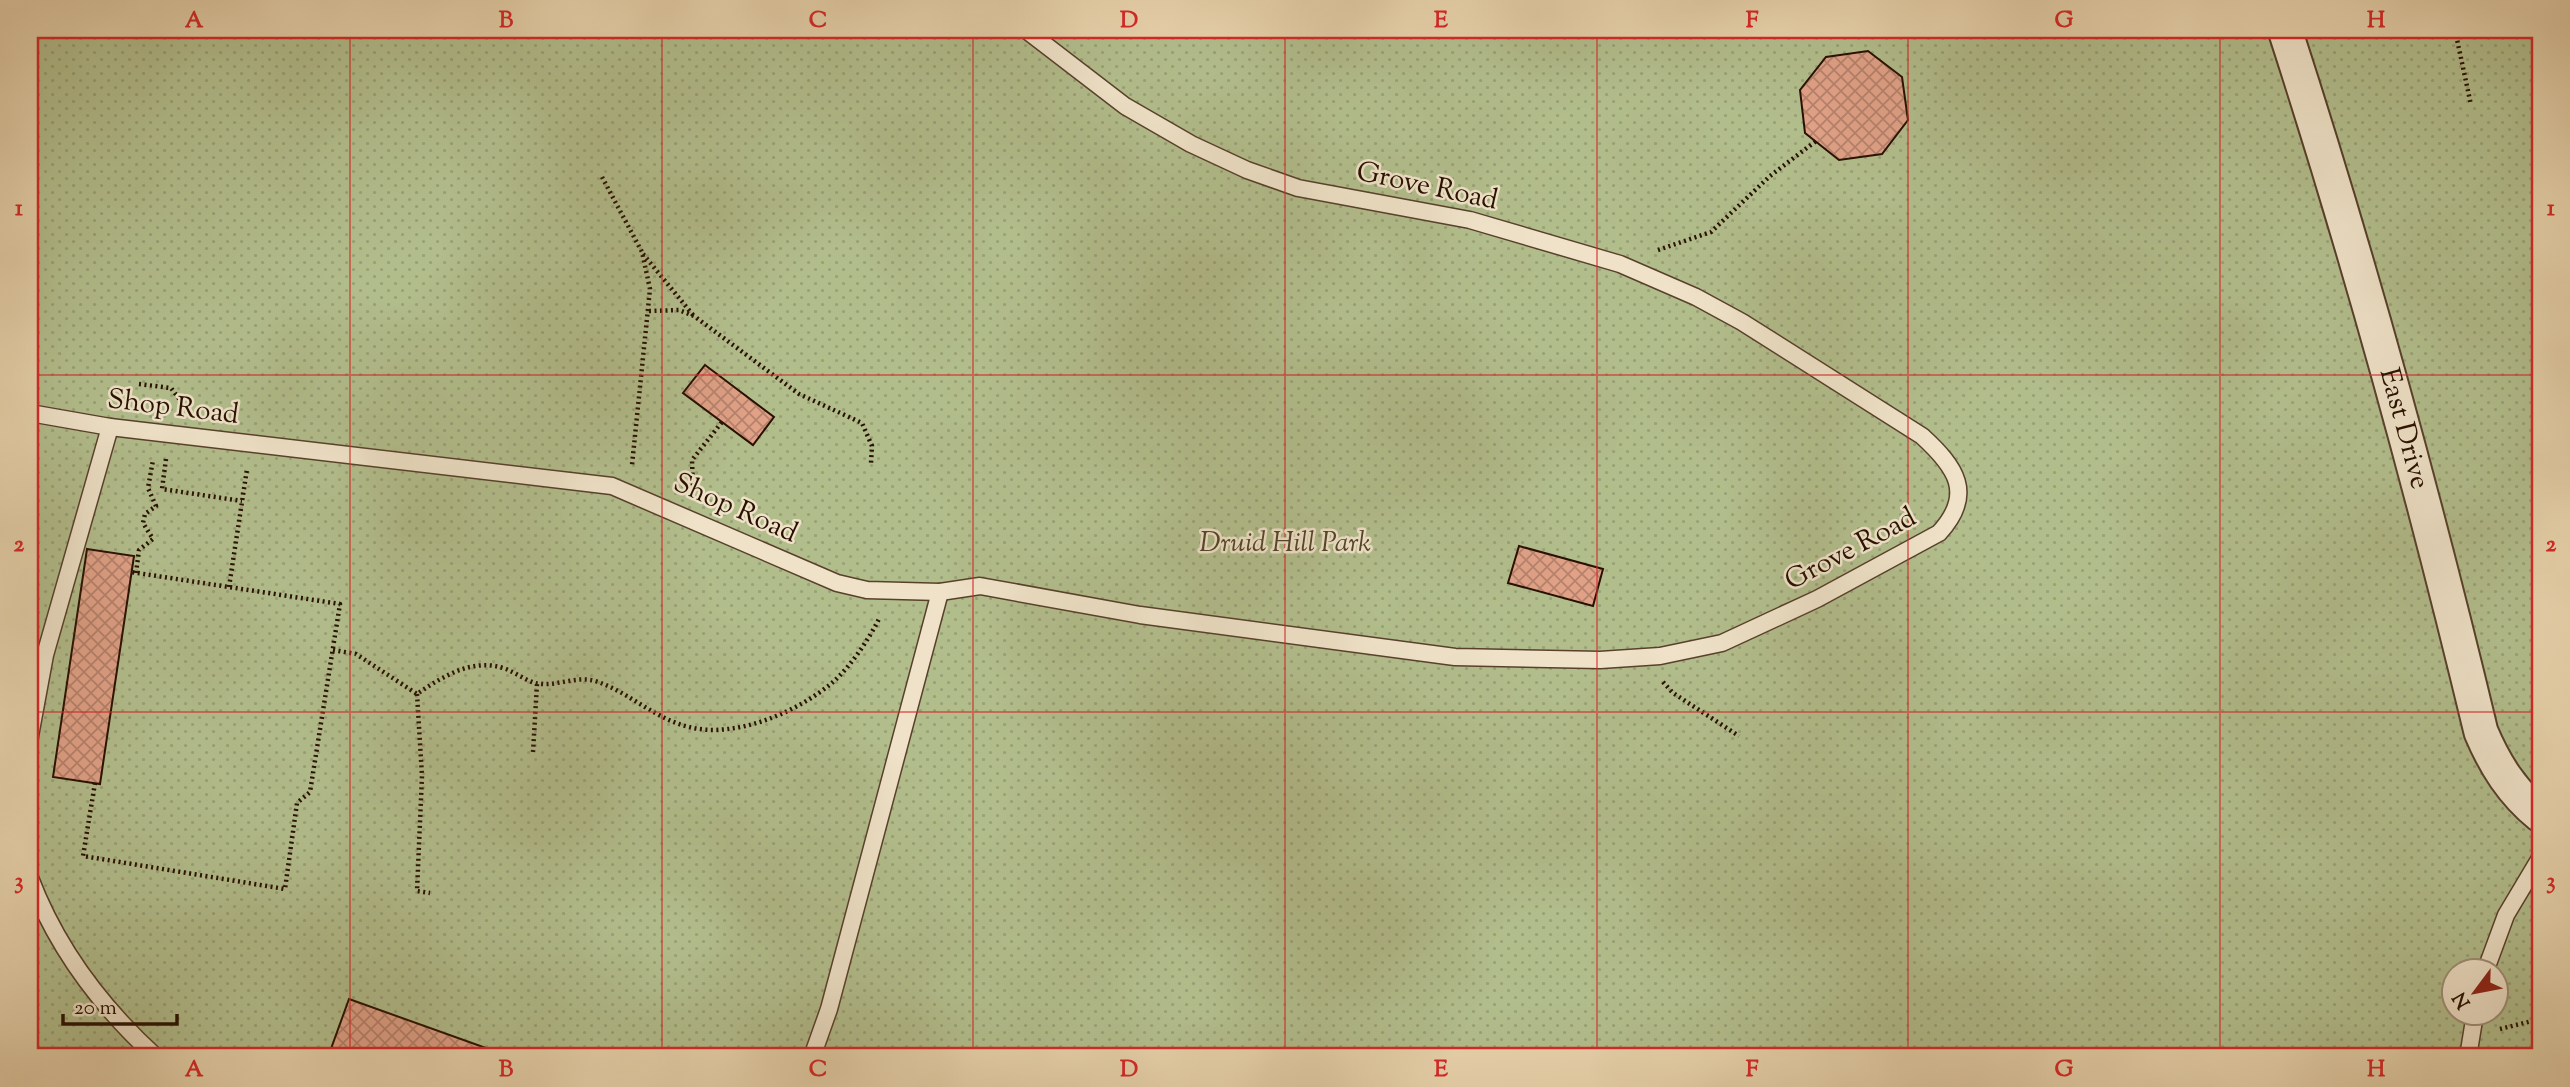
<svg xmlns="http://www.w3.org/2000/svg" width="2570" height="1087" font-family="'Sorts Mill Goudy',serif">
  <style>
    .park { fill: url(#park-dots); stroke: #6d6646; stroke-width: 2; fill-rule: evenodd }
    .building { fill: url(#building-cross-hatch); stroke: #281000; stroke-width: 2 }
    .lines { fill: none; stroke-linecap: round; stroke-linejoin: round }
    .lane-casing { stroke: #58402b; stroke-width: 19 }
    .street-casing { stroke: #58402b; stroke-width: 37 }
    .path { stroke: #281000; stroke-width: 4.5; stroke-dasharray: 2 3.5; stroke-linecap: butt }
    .lane { stroke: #efe2c8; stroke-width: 16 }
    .street { stroke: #efe2c8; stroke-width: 33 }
    .grid { fill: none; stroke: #d62828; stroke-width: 2; stroke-opacity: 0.55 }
    .labels { text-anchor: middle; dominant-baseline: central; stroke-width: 5; stroke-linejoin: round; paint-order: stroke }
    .street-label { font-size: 28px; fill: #281000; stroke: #efe2c8 }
    .park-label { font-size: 28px; font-style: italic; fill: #51442a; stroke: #efe2c8 }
    .neatline { fill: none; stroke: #d62828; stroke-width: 2.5 }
    .grid-label { font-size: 23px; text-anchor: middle; font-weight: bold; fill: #d62828 }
  </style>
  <defs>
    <pattern id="park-dots" width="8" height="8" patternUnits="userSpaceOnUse" patternTransform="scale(1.75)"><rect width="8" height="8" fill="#b2bd8c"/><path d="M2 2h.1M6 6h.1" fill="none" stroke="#99a177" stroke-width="1.8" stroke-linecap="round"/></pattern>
    <pattern id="building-cross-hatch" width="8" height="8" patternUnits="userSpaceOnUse" patternTransform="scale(1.75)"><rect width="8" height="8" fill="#e0a187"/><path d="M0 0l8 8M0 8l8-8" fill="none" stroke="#b6826c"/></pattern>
  </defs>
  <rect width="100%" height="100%" fill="#e7d2ab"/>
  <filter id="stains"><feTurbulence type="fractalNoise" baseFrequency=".00286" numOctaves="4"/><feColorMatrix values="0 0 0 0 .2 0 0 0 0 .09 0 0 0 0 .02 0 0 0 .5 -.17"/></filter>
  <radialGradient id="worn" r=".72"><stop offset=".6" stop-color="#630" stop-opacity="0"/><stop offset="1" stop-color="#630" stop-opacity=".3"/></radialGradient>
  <path class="park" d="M 30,30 L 2540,30 L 2540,1057 L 30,1057 ZM 2454,972 L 2496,972 L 2496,1014 L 2454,1014 Z"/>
  <g class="building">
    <polygon points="1868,51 1902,77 1908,120 1882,154 1839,160 1805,133 1800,90 1826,57"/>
    <polygon points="705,365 774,417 753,445 683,393"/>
    <polygon points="1519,546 1603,569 1593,606 1508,583"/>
    <polygon points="87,549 134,556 100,784 53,777"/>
    <polygon points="349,999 511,1057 328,1057"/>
  </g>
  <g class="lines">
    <g class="lane-casing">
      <g id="lane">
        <polyline points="30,413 110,427 612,486 837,583 867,590 940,592 829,1009 812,1057"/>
        <path d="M 940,592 L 980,586 L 1140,615 L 1455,657 L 1600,660 L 1660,656 L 1722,643 L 1817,599 L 1939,533 C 1975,494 1956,467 1922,436 L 1742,322 L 1696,297 L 1620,264 L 1470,220 L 1298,188 L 1247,170 L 1191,144 L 1125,106 L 1026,30"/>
        <polyline points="30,736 45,655 110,427"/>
        <path d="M 30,878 C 57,949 100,1006 156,1057"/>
        <polyline points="2485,972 2506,915 2540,858"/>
        <polyline points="2468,1057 2475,1014"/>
      </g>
    </g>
    <g class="street-casing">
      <g id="street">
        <path id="s1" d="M 2285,30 C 2360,261 2424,495 2481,732 C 2495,765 2512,792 2540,815"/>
      </g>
    </g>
    <g class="path">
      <polyline points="2455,30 2471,105"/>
      <polyline points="602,177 642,252 650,289 632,465"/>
      <polyline points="1658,250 1711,232 1770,176 1816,141"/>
      <polyline points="643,254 693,315"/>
      <polyline points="649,311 679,310 694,316 799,394 862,423 872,446 871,463"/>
      <polyline points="139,384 171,388 186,408"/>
      <polyline points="166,459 162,489 242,501"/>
      <polyline points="693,491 692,460 722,422"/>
      <polyline points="136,573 139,550 153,539 143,523 145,514 156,506 148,488 153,460"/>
      <polyline points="229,587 247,469"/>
      <path d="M 333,650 L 356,654 L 417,694 C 443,676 474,657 506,669 C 516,673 525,680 535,683 C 555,688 577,674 598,682 C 630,693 655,719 689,727 C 735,739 798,712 833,682 C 851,666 869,639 880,617"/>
      <polyline points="1663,682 1673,693 1739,736"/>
      <polyline points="417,694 422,776 417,891 430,893"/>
      <polyline points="533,752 537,684"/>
      <polyline points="95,783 83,856 285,889 297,803 310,792 340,604 131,572"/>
      <polyline points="2500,1029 2540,1019"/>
    </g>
    <use href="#lane" class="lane"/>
    <use href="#street" class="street"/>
  </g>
  <path class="grid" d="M 350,30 L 350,1057M 662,30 L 662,1057M 973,30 L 973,1057M 1285,30 L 1285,1057M 1597,30 L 1597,1057M 1908,30 L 1908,1057M 2220,30 L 2220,1057M 30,375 L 2540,375M 30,712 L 2540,712"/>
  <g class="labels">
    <g class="street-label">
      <text transform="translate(1427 187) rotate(12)">Grove Road</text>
      <text transform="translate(173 408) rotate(7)">Shop Road</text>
      <text stroke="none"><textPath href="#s1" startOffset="416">East Drive</textPath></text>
      <text transform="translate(735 509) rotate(24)">Shop Road</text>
      <text transform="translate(1851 550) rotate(-28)">Grove Road</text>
    </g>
    <g class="park-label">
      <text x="1285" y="544">Druid Hill Park</text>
    </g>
  </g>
  <rect width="2570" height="1087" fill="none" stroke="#e7d2ab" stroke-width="77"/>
  <g transform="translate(2475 992) rotate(238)"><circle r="33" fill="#efe2c8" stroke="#9f8e78" stroke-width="2"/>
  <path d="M0-5L12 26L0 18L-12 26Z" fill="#8f2418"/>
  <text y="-10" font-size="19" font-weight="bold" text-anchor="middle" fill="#281000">N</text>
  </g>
  <path d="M63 1014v10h114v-10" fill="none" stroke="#281000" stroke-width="3.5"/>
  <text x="74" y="1014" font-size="21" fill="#281000" stroke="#efe2c8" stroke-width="5" paint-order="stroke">20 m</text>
  <rect x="38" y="38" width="2494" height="1010" class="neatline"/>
  <g class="grid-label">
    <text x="194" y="27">A</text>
    <text x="506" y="27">B</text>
    <text x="818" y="27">C</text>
    <text x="1129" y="27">D</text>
    <text x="1441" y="27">E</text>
    <text x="1752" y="27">F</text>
    <text x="2064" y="27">G</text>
    <text x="2376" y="27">H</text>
    <text x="19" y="215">1</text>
    <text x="2551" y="215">1</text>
    <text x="19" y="551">2</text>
    <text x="2551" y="551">2</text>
    <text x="19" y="888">3</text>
    <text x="2551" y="888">3</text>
    <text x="194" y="1076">A</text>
    <text x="506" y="1076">B</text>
    <text x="818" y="1076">C</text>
    <text x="1129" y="1076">D</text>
    <text x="1441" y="1076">E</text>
    <text x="1752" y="1076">F</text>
    <text x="2064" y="1076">G</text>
    <text x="2376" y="1076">H</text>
  </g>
  <rect width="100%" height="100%" filter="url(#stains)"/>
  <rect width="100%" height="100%" fill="url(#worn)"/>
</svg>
